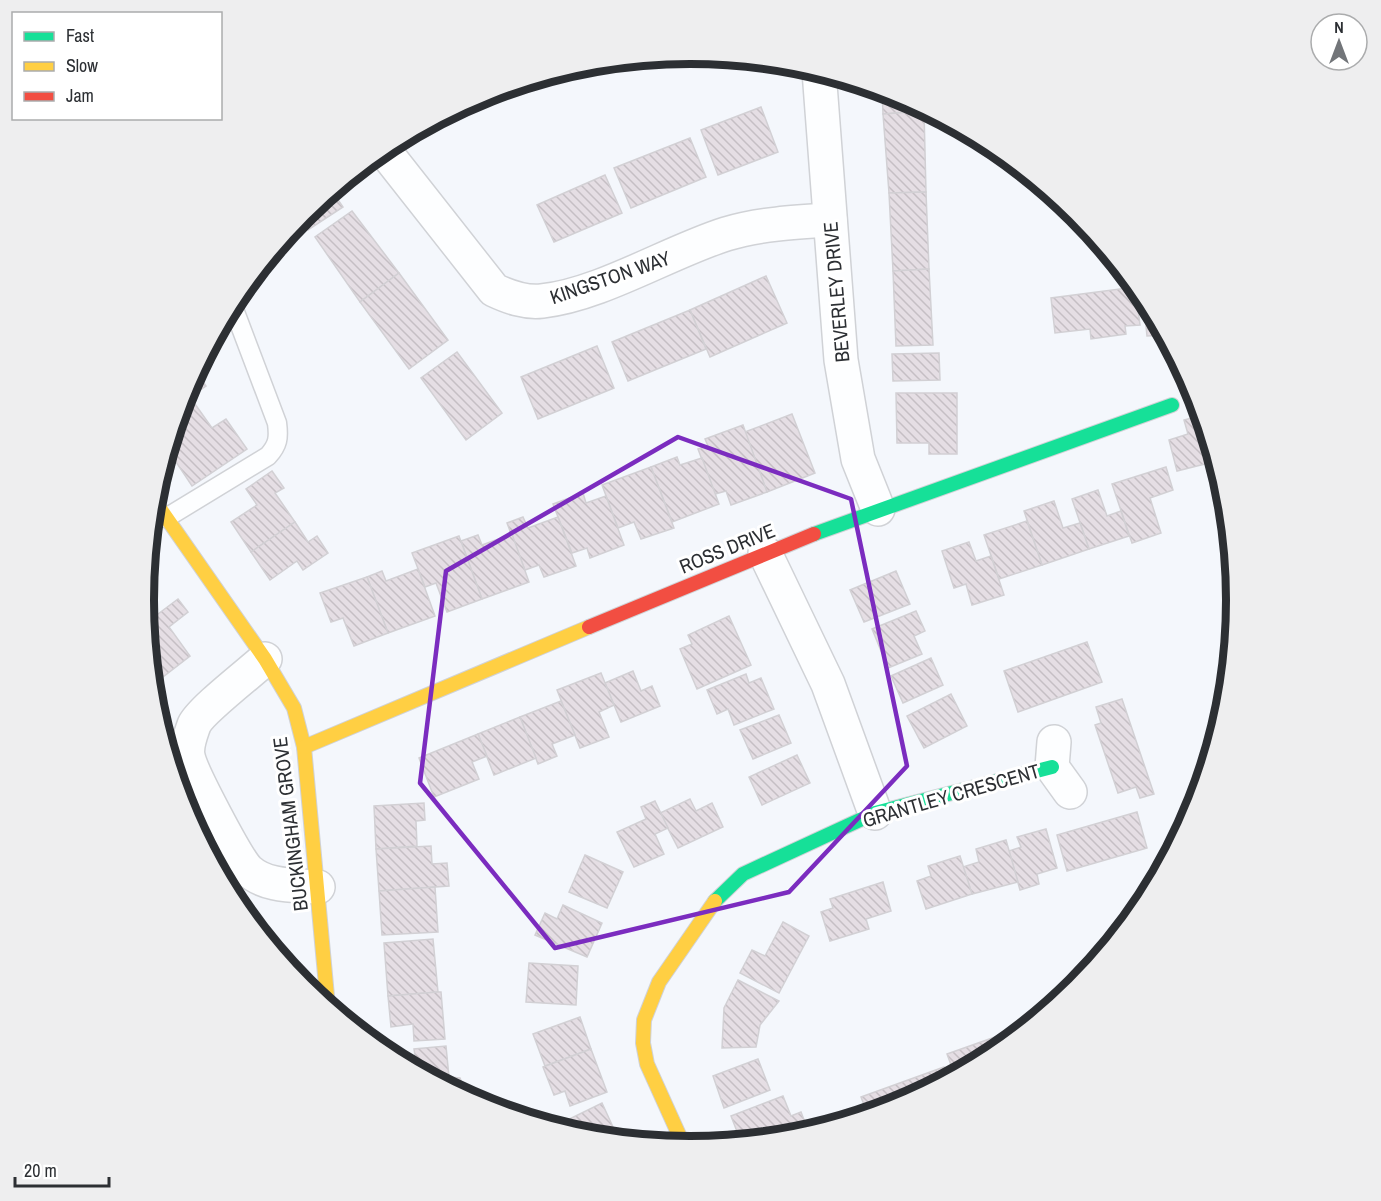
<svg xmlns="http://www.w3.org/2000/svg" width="1381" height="1201" font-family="'Archivo Narrow',sans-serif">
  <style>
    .building { fill: url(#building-back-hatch); stroke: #d2d0d4; stroke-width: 1.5 }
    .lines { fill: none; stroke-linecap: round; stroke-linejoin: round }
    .lane-casing { stroke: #d0d2d6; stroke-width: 21 }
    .street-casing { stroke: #d0d2d6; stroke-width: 36 }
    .fast-casing { stroke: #d0d2d6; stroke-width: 16 }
    .slow-casing { stroke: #d0d2d6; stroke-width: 16 }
    .jam-casing { stroke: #d0d2d6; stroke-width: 16 }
    .lane { stroke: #fdfeff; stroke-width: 18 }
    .street { stroke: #fdfeff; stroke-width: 33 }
    .fast { stroke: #16e098; stroke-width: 14 }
    .slow { stroke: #ffcf43; stroke-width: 14 }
    .jam { stroke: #f24e42; stroke-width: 14 }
    .marked { fill: none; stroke: #7b2cbf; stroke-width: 4.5; stroke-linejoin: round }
    .labels { text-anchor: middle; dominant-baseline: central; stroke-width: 6; stroke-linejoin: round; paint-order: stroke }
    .street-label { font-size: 20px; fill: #2c2f33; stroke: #fff }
    .rim { fill: none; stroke: #2c2f33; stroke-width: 8 }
  </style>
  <defs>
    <pattern id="building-back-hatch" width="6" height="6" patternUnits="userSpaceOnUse" patternTransform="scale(1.5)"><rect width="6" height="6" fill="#e5dee4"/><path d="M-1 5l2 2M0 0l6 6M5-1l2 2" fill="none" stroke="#c5bfc4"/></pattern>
  </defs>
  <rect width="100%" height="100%" fill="#f4f7fc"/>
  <g class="building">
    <polygon points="882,90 900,96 924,108 924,111 883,114"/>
    <polygon points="761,107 778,152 718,175 701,130"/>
    <polygon points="924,111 926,192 889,193 883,114"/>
    <polygon points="690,138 706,177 631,208 614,168"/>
    <polygon points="605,175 622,213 554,242 537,205"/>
    <polygon points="332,191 343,207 308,230 301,218"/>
    <polygon points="926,192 929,269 893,271 889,193"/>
    <polygon points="352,211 399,273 360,302 315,237"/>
    <polygon points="929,269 933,345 896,346 893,271"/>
    <polygon points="399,273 448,340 409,369 360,302"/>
    <polygon points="766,276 787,323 710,357 690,310"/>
    <polygon points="1135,287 1140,325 1125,326 1126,334 1091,339 1090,329 1055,333 1051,298"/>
    <polygon points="1143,296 1145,297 1165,335 1147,336"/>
    <polygon points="690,310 706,349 628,381 612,342"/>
    <polygon points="597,346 614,388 538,419 521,377"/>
    <polygon points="457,352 502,413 466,440 421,378"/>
    <polygon points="939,353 940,380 893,381 892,354"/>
    <polygon points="196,371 206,386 190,397 212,428 226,419 247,449 192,486 168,450 186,391"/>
    <polygon points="896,393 957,393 957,454 929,454 929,443 897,443"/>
    <polygon points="792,414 815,473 767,492 745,432"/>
    <polygon points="1203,415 1217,461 1177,471 1169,440 1188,434 1184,420"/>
    <polygon points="743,425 767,492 731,505 726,491 715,494 698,449 708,446 705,439"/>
    <polygon points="677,457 680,465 702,458 719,504 672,522 651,467"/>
    <polygon points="651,467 674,528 641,539 634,522 618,528 602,485"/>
    <polygon points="1166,467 1173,490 1150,498 1161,533 1132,543 1112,484"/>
    <polygon points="272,471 284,488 275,493 295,522 251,552 231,522 257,505 246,489"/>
    <polygon points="1098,490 1107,516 1121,511 1129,536 1089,549 1072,499"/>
    <polygon points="583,493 586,503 606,496 624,545 590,558 587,548 572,553 553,504"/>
    <polygon points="1054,501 1063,528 1080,523 1089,549 1042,565 1024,511"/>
    <polygon points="523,517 528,528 558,517 576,566 544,577 539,565 525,570 507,523"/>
    <polygon points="1027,521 1042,565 999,579 984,535"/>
    <polygon points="295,522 308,542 317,536 328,553 303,570 297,561 270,580 251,552"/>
    <polygon points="512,534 529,582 482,599 461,541 478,535 482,545"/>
    <polygon points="459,536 482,599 447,612 436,583 425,587 412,553"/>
    <polygon points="969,542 976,561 991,556 1004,595 972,605 966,584 954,588 942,551"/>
    <polygon points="418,569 435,616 388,633 367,577 382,571 386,581"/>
    <polygon points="896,571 910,604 864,622 850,590"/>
    <polygon points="367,577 388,633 354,646 343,618 331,622 320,593"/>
    <polygon points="178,599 188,612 169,627 190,656 163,677 150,659 146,623"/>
    <polygon points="916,611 925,631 914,636 922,654 888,668 872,629"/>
    <polygon points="729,616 751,665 697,689 680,649 692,644 688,635"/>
    <polygon points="1087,642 1102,682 1018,712 1004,671"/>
    <polygon points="931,658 943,685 903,703 891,676"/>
    <polygon points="633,671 641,691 652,686 660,706 621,722 605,683"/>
    <polygon points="601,673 614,705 599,712 609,737 580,748 557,690"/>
    <polygon points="746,674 749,683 761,678 774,709 734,725 728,709 717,714 707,690"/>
    <polygon points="951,694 967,726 924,748 907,716"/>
    <polygon points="1122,699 1154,794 1140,798 1136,787 1118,793 1095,725 1101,723 1096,707"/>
    <polygon points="561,701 575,735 552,744 557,756 538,764 520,717"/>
    <polygon points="779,715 791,743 753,759 740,730"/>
    <polygon points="520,717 536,758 494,775 478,734"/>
    <polygon points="478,734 487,756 472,762 479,779 434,797 419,758"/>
    <polygon points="797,755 810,783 762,805 749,777"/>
    <polygon points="690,799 696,811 712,803 723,827 678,848 660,813"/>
    <polygon points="655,801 668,828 655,834 664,854 634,867 617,832 646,819 641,807"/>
    <polygon points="424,803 425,820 416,821 417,846 376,849 374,806"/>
    <polygon points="1137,812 1147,848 1067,871 1057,835"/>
    <polygon points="1046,829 1057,868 1037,874 1039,884 1020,890 1009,851 1021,847 1017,837"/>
    <polygon points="1006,840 1018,882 972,894 963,867 979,862 976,849"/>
    <polygon points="431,846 432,864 447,863 449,886 379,891 376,849"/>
    <polygon points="585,855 623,872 607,908 569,892"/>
    <polygon points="960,856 972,894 926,909 917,881 931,876 928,866"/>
    <polygon points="883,882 891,911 866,919 869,929 830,941 821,912 833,908 830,899"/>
    <polygon points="435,887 438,932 382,935 379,891"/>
    <polygon points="563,905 602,923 587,957 535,935 545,913 557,919"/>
    <polygon points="783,922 809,936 779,993 740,973 752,950 765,956"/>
    <polygon points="1130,922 1122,932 1120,925"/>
    <polygon points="433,939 438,992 388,996 384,943"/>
    <polygon points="529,963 578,966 576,1005 526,1002"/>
    <polygon points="738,980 779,1001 760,1025 756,1047 722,1048 724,1008"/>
    <polygon points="438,992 441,992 445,1039 414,1041 413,1024 391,1027 388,996"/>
    <polygon points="1048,1011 1037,1020 1035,1015"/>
    <polygon points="580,1017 591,1049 545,1066 533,1034"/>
    <polygon points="1029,1025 994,1055 955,1076 947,1054"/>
    <polygon points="446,1046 449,1077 460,1078 463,1086 459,1093 403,1063 416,1062 414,1049"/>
    <polygon points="591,1049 607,1092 570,1106 565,1091 554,1095 543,1067"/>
    <polygon points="758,1059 770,1090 724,1108 713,1076"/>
    <polygon points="944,1067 949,1079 899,1106 868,1115 861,1097"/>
    <polygon points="783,1096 791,1116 801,1112 809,1133 780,1138 777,1132 753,1141 741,1142 731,1116"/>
    <polygon points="602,1103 619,1140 584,1136 553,1127"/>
  </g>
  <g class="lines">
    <g class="lane-casing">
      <path id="lane" d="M 166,518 L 268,456 C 278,445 279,438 277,423 L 232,304"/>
    </g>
    <g class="street-casing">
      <g id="street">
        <polyline points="819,71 841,360 858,459 878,509"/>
        <path d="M 383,149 L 494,290 C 509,297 525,303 542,301 C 600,295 669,252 726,234 C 759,224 795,222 830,220"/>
        <polyline points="765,553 828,684 875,813"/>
        <path d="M 265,659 C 251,672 200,711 194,725 C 191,734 186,746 188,756 C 191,772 237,859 248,870 C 266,887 295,885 318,887"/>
        <polyline points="1054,742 1052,767 1070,792"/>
      </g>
    </g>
    <g class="fast-casing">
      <g id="fast">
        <polyline points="814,534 1172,405"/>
        <polyline points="715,901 743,874 875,813 1052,767"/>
      </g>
    </g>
    <g class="slow-casing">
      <g id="slow">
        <polyline points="154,500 265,659 294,708 304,747 328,1007"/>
        <polyline points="304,747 589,627"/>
        <polyline points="684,1146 647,1064 643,1043 644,1020 659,982 715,901"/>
      </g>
    </g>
    <g class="jam-casing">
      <polyline id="jam" points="589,627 814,534"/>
    </g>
    <use href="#lane" class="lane"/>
    <use href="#street" class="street"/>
    <use href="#fast" class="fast"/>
    <use href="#slow" class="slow"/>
    <use href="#jam" class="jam"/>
  </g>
  <path class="marked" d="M 678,437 L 851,499 L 907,766 L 789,892 L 555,948 L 420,783 L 446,571 Z"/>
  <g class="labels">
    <g class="street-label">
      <text transform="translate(610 277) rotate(-19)">KINGSTON WAY</text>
      <text transform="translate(836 292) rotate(-95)">BEVERLEY DRIVE</text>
      <text transform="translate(727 548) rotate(-22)">ROSS DRIVE</text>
      <text transform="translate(951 795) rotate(-16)">GRANTLEY CRESCENT</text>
      <text transform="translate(290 824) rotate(-97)">BUCKINGHAM GROVE</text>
    </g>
  </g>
  <path d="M0 0H1381V1201H0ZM154 600a536 536 0 1 1 1072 0a536 536 0 1 1-1072 0Z" fill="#eeeeef" fill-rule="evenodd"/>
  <path class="rim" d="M154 600a536 536 0 1 1 1072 0a536 536 0 1 1-1072 0Z"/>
  <rect x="12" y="12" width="210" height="108" fill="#ffffff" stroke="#abacad" stroke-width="1.5"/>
  <rect x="24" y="32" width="30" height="9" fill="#16e098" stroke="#abacad" stroke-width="1.5"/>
  <text x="66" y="42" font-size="18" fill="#2c2f33">Fast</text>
  <rect x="24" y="62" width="30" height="9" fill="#ffcf43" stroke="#abacad" stroke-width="1.5"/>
  <text x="66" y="72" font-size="18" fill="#2c2f33">Slow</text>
  <rect x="24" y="92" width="30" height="9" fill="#f24e42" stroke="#abacad" stroke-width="1.5"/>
  <text x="66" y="102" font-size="18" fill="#2c2f33">Jam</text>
  <g transform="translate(1339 42)"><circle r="28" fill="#ffffff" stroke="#abacad" stroke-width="1.5"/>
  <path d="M0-4.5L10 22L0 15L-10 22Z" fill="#727579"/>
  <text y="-9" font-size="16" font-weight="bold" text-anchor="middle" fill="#2c2f33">N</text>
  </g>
  <path d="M15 1177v9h94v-9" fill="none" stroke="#2c2f33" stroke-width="3"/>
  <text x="24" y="1177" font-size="18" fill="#2c2f33" stroke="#ffffff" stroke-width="4.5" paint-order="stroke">20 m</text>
</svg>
